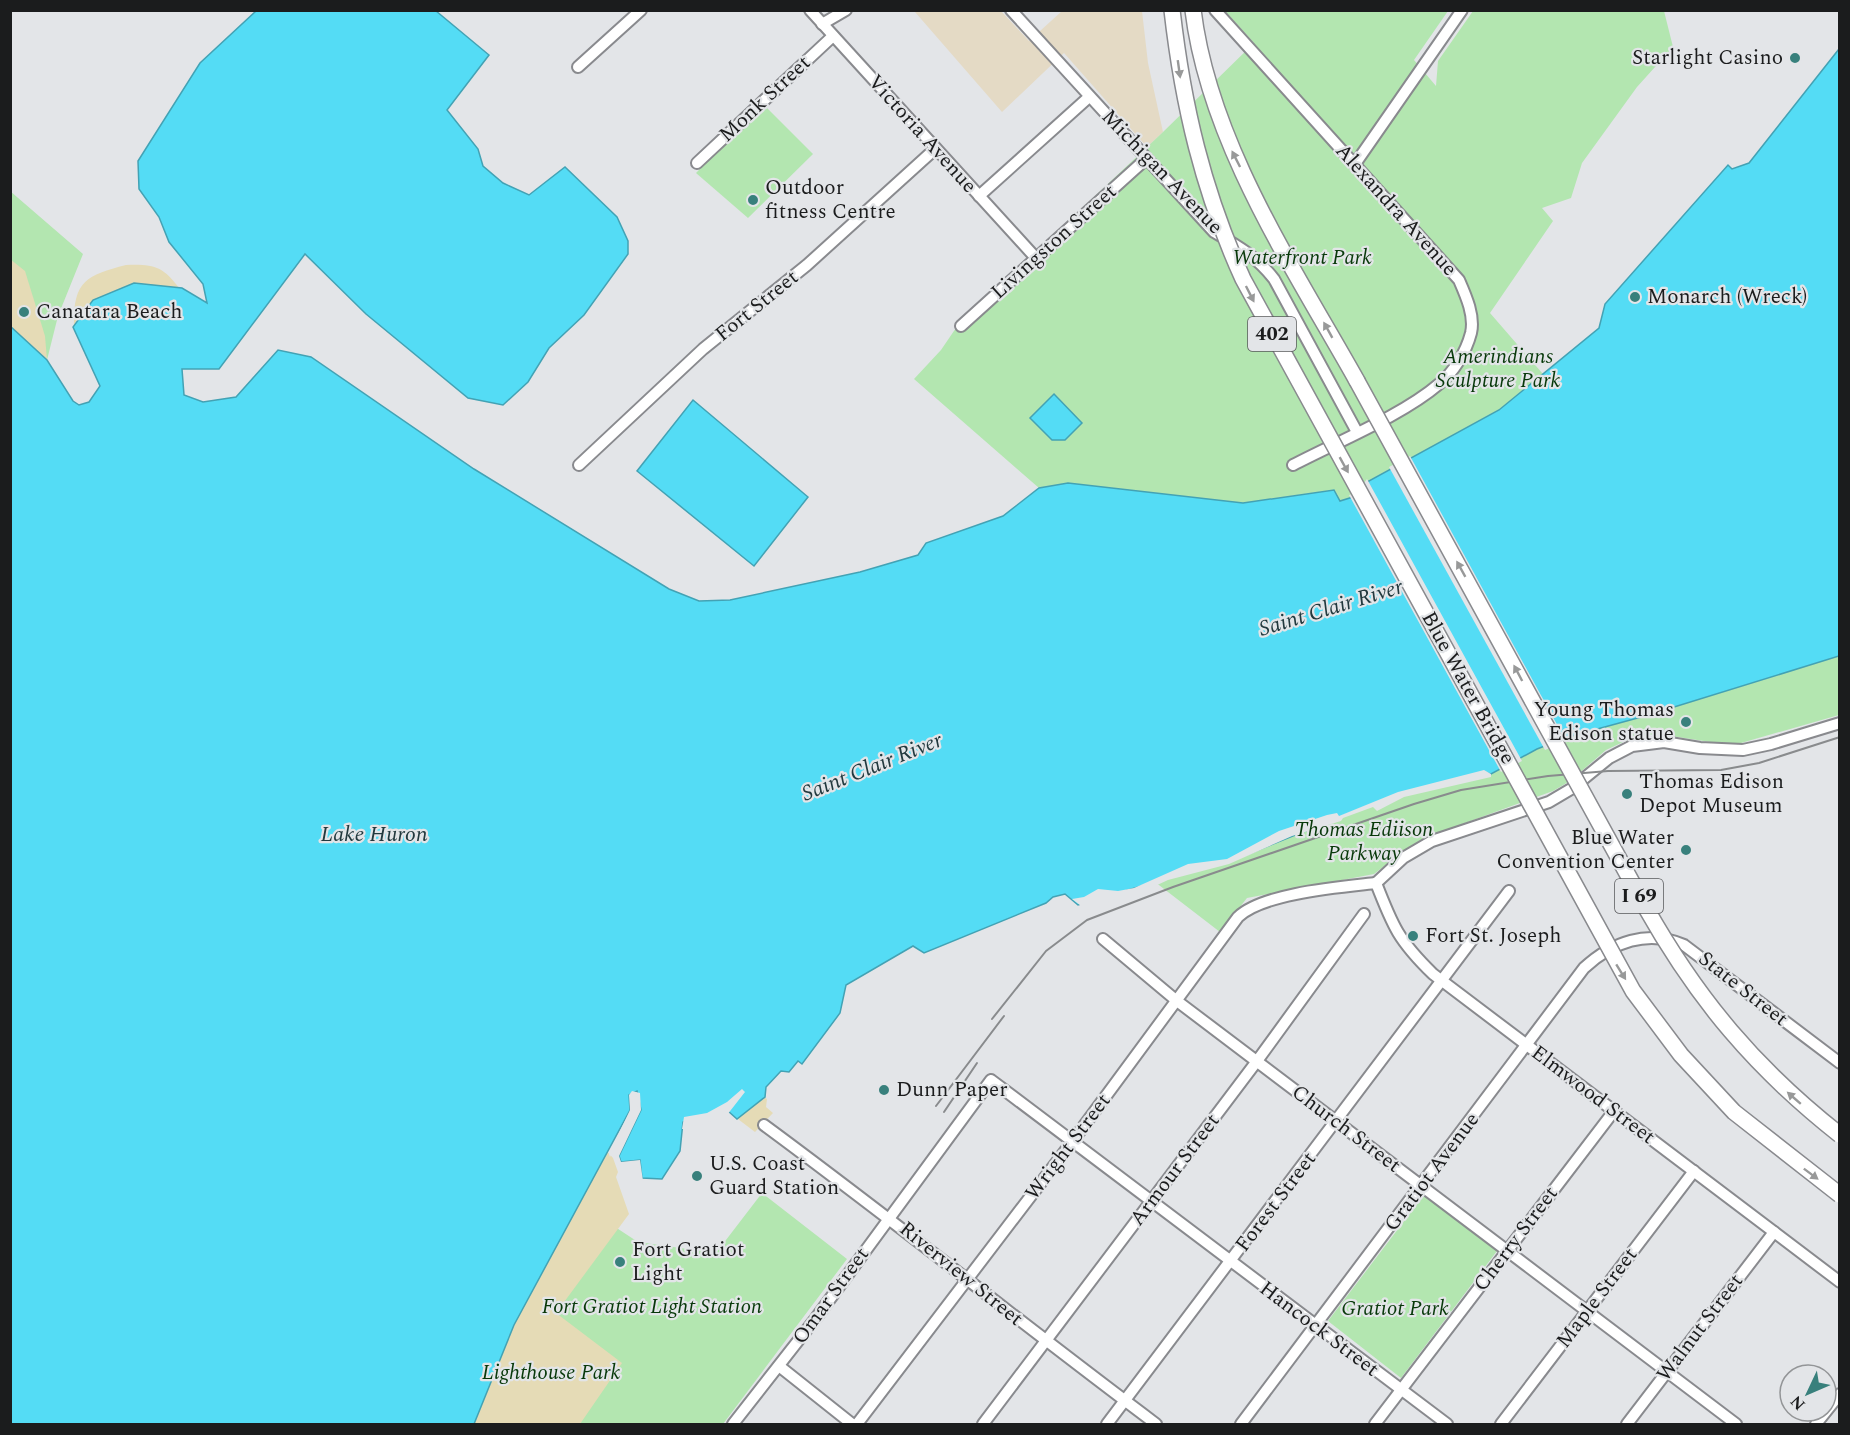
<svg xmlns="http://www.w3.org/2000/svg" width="1850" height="1435" font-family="Spectral,serif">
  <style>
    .commercial { fill: #e4dac5 }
    .green { fill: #b3e6b0 }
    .sand { fill: #e5dbb6 }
    .water { fill: #54dcf5; stroke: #43a2b4; stroke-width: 1.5 }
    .pier { fill: #e3e5e8 }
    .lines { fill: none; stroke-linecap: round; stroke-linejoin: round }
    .minor-casing { stroke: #898a8e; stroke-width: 14 }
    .highway-casing { stroke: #898a8e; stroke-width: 18 }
    .minor { stroke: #fff; stroke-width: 10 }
    .highway { stroke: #fff; stroke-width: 15 }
    .rail { stroke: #898b8d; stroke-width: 2 }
    .highway-bridge-casing { stroke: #898a8e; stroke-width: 18; stroke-linecap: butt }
    .highway-bridge { stroke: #fff; stroke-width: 15 }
    .oneway { fill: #989999 }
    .poi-dot { fill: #38807c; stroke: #e3e5e8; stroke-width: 2 }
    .labels { text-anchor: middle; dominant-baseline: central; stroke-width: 4.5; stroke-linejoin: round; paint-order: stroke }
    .shield { fill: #e3e5e8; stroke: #57585a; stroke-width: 1.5 }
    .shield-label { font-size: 20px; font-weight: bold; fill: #1b1c1d }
    .poi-label { font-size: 21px; fill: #1b1c1d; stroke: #e3e5e8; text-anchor: start }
    .street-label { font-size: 21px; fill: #1b1c1d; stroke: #e3e5e8 }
    .park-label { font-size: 21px; font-style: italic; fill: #08390a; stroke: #e3e5e8 }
    .water-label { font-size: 22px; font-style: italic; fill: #22393e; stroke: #e3e5e8 }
  </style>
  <rect width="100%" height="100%" fill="#e3e5e8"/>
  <polygon class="commercial" points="916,10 1001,11 1029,41 1062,11 1142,11 1148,63 1163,132 1147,147 1064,53 1002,112 915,12"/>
  <g class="green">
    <polygon points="1225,11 1448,11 1414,60 1436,86 1438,61 1473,11 1664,11 1673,47 1637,87 1582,163 1571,198 1542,208 1553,221 1490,313 1543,374 1499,410 1367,482 1372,491 1340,501 1333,490 1243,503 1068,483 1039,488 914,379 941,350 958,325 1163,132 1254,43"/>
    <polygon points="763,104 813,154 748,218 696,173"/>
    <polygon points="10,191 83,254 58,316 47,360 11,326"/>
    <polygon points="1839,656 1839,715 1741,743 1717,743 1658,734 1634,737 1606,750 1570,781 1553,791 1424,838 1409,847 1374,874 1247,898 1220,932 1155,882 1568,737 1645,716"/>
    <polygon points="1427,1191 1500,1247 1401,1378 1328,1321"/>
    <polygon points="762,1193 847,1259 723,1424 474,1424 580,1204 638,1242 716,1253"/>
  </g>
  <g class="sand">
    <polygon points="10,259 25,271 45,336 47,360 11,326"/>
    <path d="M 126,265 C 153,264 163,266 179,288 L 134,283 L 81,313 L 74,325 C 73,281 87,275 126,265 Z"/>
    <polygon points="759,1093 767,1099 766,1107 773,1113 755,1132 730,1113 736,1106"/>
    <polygon points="601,1145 613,1158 618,1172 616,1177 629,1214 556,1313 622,1363 580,1424 455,1424"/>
  </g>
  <g class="water">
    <polygon points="256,11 436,11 489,55 447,110 478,149 483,166 503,183 529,195 565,167 617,217 628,241 628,254 584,315 549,348 528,382 503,405 468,398 366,314 305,254 219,369 182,369 184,395 203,402 236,397 278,350 311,357 474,469 669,589 699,601 730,600 860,572 918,555 926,543 1003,516 1039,488 1068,483 1243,503 1334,490 1340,501 1372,491 1367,482 1499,410 1599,328 1605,304 1728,165 1732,169 1749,163 1839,49 1839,656 1645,716 1568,737 1537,749 1491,774 1486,773 1375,803 1231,861 1186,870 1155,882 1078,905 1065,894 1053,897 1046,903 924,953 913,946 846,985 840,1013 802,1064 798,1061 789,1072 781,1071 766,1087 765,1097 737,1119 728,1111 683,1122 680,1151 662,1179 642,1178 640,1160 621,1162 619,1156 641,1110 637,1091 629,1095 630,1110 514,1325 474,1424 11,1424 10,326 47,360 73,401 79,405 89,402 100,386 73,327 93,300 134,283 182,288 207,303 203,284 169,242 159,217 139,189 138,161 200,63"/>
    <polygon points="1054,394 1082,423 1065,440 1052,440 1030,418"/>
    <polygon points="693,400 808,497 754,566 637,471"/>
  </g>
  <g class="pier">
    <polygon points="1410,456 1566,741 1545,750 1389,467"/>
    <polygon points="1367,479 1522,761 1501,772 1349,495 1367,489 1364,483"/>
    <polygon points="1484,770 1491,774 1491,777 1404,797 1377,811 1373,807 1343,818 1341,821 1292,836 1229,864 1168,880 1125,900 1115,899 1091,910 1085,909 1072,899 1084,897 1098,889 1118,891 1134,888 1188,864 1227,859 1279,831 1327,815 1337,813 1339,816 1398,792"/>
    <polygon points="742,1089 745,1092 727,1115 698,1126 686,1125 686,1129 682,1129 684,1117 707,1113 727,1102"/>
    <polygon points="632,1091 640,1093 641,1110 619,1156 621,1162 640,1160 643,1181 640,1179 636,1162 620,1165 616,1157 638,1109 636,1094 632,1096 633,1112 610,1157 609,1154 630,1110 629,1095"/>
  </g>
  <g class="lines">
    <g class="minor-casing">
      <g id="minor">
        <polyline points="810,10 1035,257"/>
        <path d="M 1011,10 L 1214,232 C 1238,246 1257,257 1274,279 L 1357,432"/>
        <path d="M 1215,10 L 1459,280 C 1466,296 1475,316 1471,333 C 1466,352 1454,372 1439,384 C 1403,415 1337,442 1293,465"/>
        <polyline points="822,24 846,10"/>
        <polyline points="578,67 641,10"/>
        <polyline points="697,163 833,36"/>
        <polyline points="1355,164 1462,10"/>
        <polyline points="979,196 1089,97"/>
        <polyline points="961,326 1146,159"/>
        <polyline points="579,465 703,349 807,265 935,149"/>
        <path d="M 1376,883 C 1393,927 1399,941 1433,974 L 1840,1282"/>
        <polyline points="1376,883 1403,858 1432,841 1549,802 1571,789 1609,758 1632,746 1664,742 1700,748 1743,750 1771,744 1840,723"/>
        <polyline points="1103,939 1177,1001 1736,1424"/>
        <path d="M 764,1125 C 897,1223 1025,1326 1156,1424"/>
        <polyline points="779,1366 852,1424"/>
        <polyline points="733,1424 816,1318 991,1080 1447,1424"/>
        <path d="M 857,1424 L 1072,1142 L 1238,917 C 1263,893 1341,887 1376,883"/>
        <polyline points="983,1424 1257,1061 1364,914"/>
        <polyline points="1107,1424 1509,891"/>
        <path d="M 1241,1424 L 1584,968 C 1612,942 1648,929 1684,945 L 1840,1063"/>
        <polyline points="1375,1424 1614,1111"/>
        <polyline points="1501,1424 1694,1171"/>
        <polyline points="1627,1424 1774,1232"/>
        <polyline points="1816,1424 1840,1394"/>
      </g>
    </g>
    <g class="highway-casing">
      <path id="highway" d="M 1193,10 C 1209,142 1293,267 1357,381"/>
    </g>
    <use href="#minor" class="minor"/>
    <use href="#highway" class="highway"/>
    <g class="rail">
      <polyline points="992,1019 1046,951 1087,920 1173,887 1414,804 1461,790 1548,776 1608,771 1721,770 1759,763 1840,737"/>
      <polyline points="936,1106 1004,1016"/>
      <polyline points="944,1112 977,1063"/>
    </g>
    <g class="highway-bridge-casing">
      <g id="highway-bridge">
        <path d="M 1172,10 C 1183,106 1203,191 1243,279 L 1633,991 L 1681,1055 L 1734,1112 L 1840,1195"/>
        <path d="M 1357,381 L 1646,908 C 1698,1000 1756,1069 1840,1135"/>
      </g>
    </g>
    <use href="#highway-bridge" class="highway-bridge"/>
  </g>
  <defs><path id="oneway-solid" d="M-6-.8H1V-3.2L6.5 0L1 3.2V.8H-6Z" transform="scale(1.5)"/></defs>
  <g class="oneway">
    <use href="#oneway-solid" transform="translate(1179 69) rotate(82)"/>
    <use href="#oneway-solid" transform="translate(1236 159) rotate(-117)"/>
    <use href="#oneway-solid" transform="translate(1250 294) rotate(63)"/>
    <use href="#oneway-solid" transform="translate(1328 330) rotate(-119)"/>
    <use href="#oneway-solid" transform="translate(1344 465) rotate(61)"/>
    <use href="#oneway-solid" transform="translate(1461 569) rotate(-119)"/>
    <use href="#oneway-solid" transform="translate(1518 673) rotate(-118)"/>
    <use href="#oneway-solid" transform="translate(1621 972) rotate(58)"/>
    <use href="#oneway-solid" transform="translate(1794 1098) rotate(-139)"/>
    <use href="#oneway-solid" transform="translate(1811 1174) rotate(37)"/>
  </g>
  <g class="poi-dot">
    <circle cx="1795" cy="58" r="6"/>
    <circle cx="753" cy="200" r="6"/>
    <circle cx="1635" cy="297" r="6"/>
    <circle cx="24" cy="312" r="6"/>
    <circle cx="1686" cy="722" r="6"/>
    <circle cx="1627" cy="794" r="6"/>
    <circle cx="1686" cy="850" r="6"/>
    <circle cx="1413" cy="936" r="6"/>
    <circle cx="884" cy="1090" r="6"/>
    <circle cx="697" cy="1176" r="6"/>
    <circle cx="620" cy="1262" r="6"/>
  </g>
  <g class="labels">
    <g class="shield">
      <rect x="1248" y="317" width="48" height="34" rx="4.5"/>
      <rect x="1615" y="879" width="48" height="34" rx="4.5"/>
    </g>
    <g class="shield-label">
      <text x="1272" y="334">402</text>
      <text x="1639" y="896">I 69</text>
    </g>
    <g class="poi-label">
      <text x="1783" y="58" text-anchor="end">Starlight Casino</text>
      <text x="765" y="188">Outdoor<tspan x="765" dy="24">fitness Centre</tspan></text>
      <text x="1647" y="297">Monarch (Wreck)</text>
      <text x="36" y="312">Canatara Beach</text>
      <text x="1674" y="710" text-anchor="end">Young Thomas<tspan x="1674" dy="24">Edison statue</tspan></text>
      <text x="1639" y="782">Thomas Edison<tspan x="1639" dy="24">Depot Museum</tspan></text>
      <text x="1674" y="838" text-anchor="end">Blue Water<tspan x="1674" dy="24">Convention Center</tspan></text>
      <text x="1425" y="936">Fort St. Joseph</text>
      <text x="896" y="1090">Dunn Paper</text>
      <text x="709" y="1164">U.S. Coast<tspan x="709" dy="24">Guard Station</tspan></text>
      <text x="632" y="1250">Fort Gratiot<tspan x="632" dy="24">Light</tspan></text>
    </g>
    <g class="street-label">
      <text transform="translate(765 99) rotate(-43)">Monk Street</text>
      <text transform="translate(922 134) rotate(48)">Victoria Avenue</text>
      <text transform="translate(1162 172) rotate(46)">Michigan Avenue</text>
      <text transform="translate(1396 210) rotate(48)">Alexandra Avenue</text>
      <text transform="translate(1054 242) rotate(-42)">Livingston Street</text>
      <text transform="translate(757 306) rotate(-39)">Fort Street</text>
      <text transform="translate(1468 688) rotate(61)">Blue Water Bridge</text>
      <text transform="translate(1743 989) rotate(38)">State Street</text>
      <text transform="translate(1593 1095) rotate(37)">Elmwood Street</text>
      <text transform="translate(1346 1129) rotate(37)">Church Street</text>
      <text transform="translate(1068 1147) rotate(-53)">Wright Street</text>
      <text transform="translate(1175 1170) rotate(-53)">Armour Street</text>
      <text transform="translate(1432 1172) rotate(-53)">Gratiot Avenue</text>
      <text transform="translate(1276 1202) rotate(-53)">Forest Street</text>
      <text transform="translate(1516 1239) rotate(-53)">Cherry Street</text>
      <text transform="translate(961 1274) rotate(39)">Riverview Street</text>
      <text transform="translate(831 1296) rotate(-54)">Omar Street</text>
      <text transform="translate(1597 1298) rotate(-53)">Maple Street</text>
      <text transform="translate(1700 1328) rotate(-53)">Walnut Street</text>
      <text transform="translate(1319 1329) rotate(37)">Hancock Street</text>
    </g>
    <g class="park-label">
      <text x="1302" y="258">Waterfront Park</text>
      <text x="1498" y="357">Amerindians<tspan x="1498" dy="24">Sculpture Park</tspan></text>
      <text x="1364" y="830">Thomas Ediison<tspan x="1364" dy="24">Parkway</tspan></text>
      <text x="652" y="1307">Fort Gratiot Light Station</text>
      <text x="1395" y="1309">Gratiot Park</text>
      <text x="551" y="1373">Lighthouse Park</text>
    </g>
    <g class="water-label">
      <text transform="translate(1331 608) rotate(-17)">Saint Clair River</text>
      <text transform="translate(872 767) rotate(-22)">Saint Clair River</text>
      <text x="374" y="834">Lake Huron</text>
    </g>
  </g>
  <rect width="1850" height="1435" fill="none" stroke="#1b1c1d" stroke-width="24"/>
  <g transform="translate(1808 1393) rotate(226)"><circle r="28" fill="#e3e5e8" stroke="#939597" stroke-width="1.5"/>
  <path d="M0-4.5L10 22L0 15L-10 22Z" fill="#38807c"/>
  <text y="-9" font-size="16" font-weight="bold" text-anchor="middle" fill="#1b1c1d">N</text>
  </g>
</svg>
